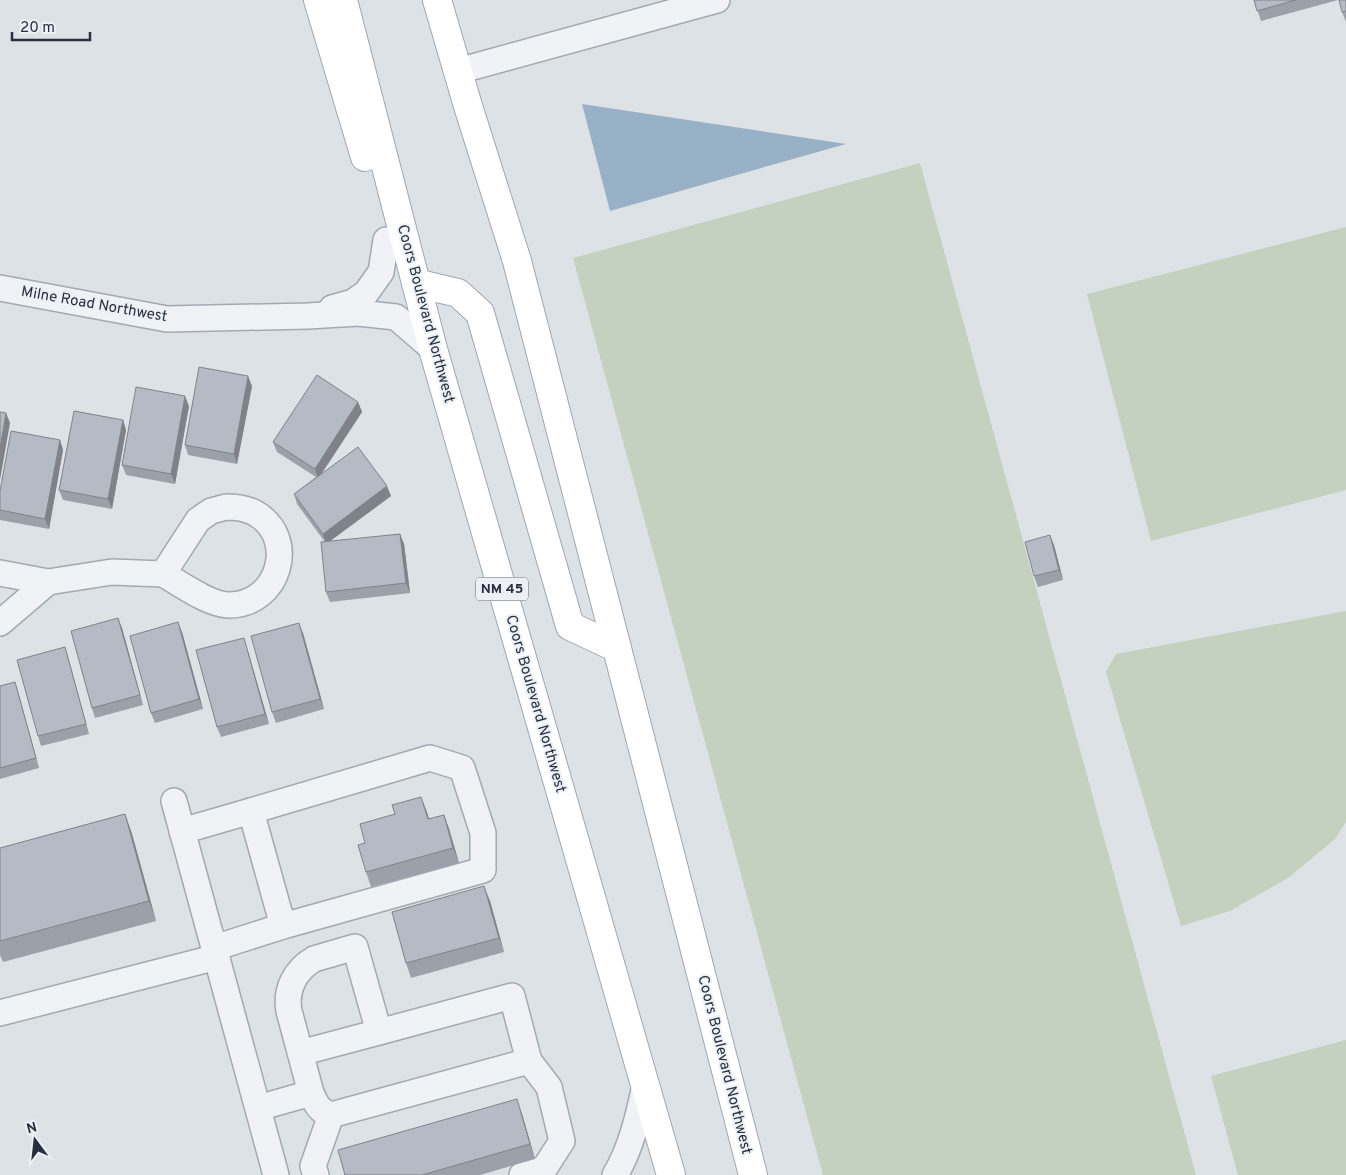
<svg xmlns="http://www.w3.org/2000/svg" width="1346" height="1175" font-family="Overpass,sans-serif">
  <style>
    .green { fill: #c4d1be }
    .water { fill: #98b1c7 }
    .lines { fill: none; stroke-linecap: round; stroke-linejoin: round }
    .minor-casing { stroke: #a3a9b1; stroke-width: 28 }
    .major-casing { stroke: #9da7b3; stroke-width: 30 }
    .minor { stroke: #f0f2f5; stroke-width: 25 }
    .major { stroke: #fff; stroke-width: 28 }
    .wall { fill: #9ca1a9 }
    .shaded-wall { fill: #7f8389 }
    .building { fill: #b5bbc4; stroke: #7f8389 }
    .labels { text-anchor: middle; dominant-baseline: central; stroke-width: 4; stroke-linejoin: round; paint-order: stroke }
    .shield { fill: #edf0f5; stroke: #626a75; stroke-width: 1 }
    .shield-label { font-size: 14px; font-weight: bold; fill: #27303e }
    .street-label { font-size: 15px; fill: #27303e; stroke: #edf0f5 }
  </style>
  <rect width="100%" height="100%" fill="#dde2e7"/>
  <g class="green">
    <polygon points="920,163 1196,1175 823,1175 573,258"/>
    <polygon points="1346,227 1346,490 1151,541 1087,294"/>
    <polygon points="1346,611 1346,822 1335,839 1288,878 1230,911 1181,926 1106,672 1116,654"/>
    <polygon points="1346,1040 1346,1175 1238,1175 1211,1076"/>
  </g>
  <polygon class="water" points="582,104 846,144 610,211"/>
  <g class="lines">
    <g class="minor-casing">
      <g id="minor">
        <polyline points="458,71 717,0"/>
        <polyline points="0,288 167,319 308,316 358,313 396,317 433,349"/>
        <polyline points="332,308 353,302 366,293 381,272 386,240"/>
        <path d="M 226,507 C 236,507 246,508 255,513 C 299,538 279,606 228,605 C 208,604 181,584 163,574 L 198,520 L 211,511 Z"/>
        <polyline points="0,573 48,582 112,572 163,574"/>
        <polyline points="0,623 48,582"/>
        <polyline points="174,801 276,1175"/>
        <polyline points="182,831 251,811"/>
        <polyline points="214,948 283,926 251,811 430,758 462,768 483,833 483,870 283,926"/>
        <polyline points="0,1013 217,957"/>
        <path d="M 311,1093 C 316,1104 319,1111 331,1115 L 529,1061 L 512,996 L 379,1032"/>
        <path d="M 258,1108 L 311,1093 L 289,1011 C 285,990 295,970 314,959 L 355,947 L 379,1032 L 300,1053"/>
        <polyline points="316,1175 313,1166 331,1115"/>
        <polyline points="522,1175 544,1169 562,1141 549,1087 529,1061"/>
        <path d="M 615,1175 C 631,1149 639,1114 645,1085"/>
      </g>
    </g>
    <g class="major-casing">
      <g id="major">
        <polyline points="318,0 365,157"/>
        <polyline points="343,0 433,349 671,1175"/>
        <polyline points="437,0 468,106 517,261 753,1175"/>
        <polyline points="416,283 458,293 480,313 570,626 617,648"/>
      </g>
    </g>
    <use href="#minor" class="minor"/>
    <use href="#major" class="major"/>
  </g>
  <g class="wall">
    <polygon points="1254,0 1338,0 1261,21"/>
    <polygon points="1346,0 1346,22 1342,12"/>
    <polygon points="252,386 237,464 188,455 185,445"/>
    <polygon points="358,402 362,412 322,473 391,496 329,542 400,534 404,544 410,593 330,602 326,592 325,542 297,504 294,494 316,477 277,452 273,442"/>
    <polygon points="189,406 175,484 126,475 122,465"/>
    <polygon points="123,420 126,430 112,509 63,500 59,490"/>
    <polygon points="60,440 63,450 49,529 0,520 0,491"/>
    <polygon points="1054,545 1063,580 1038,587 1034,576"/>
    <polygon points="122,628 143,705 95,718 92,708"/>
    <polygon points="182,632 203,709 155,723 151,713"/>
    <polygon points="303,633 324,709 276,723 272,712"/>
    <polygon points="65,647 68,657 89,734 41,746 38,736"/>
    <polygon points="247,648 269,724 221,737 217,727"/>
    <polygon points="15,682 18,692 39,768 0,779 0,686"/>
    <polygon points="421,797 429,819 444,815 449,829 459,863 371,887 366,872 365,843 395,814"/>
    <polygon points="125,814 132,834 156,921 3,962 0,955 0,848"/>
    <polygon points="490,901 504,952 411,978 406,963"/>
    <polygon points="522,1114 535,1159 480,1175 345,1175"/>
  </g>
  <g class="shaded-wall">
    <polygon points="248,376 252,386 237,464 234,454"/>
    <polygon points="185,396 189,406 175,484 171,474"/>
    <polygon points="358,402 362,412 318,479 315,469"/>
    <polygon points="6,413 10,423 0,480 0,449"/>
    <polygon points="123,420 126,430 112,509 108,499"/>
    <polygon points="60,440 63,450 49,529 45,519"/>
    <polygon points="387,486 391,496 326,544 323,534"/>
    <polygon points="400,534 404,544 410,593 406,583"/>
    <polygon points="1050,535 1054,545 1063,580 1059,570"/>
    <polygon points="118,618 122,628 143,705 140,695"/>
    <polygon points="178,622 182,632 203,709 199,699"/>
    <polygon points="299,623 303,633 324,709 320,699"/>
    <polygon points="244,638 247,648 269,724 265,714"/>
    <polygon points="65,647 68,657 89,734 86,724"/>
    <polygon points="15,682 18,692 39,768 36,758"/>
    <polygon points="421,797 427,812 433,834 428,819"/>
    <polygon points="125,814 132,834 156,921 149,901"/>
    <polygon points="444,815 449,829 459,863 453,848"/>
    <polygon points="484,886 490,901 504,952 499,938"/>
    <polygon points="517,1099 522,1114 535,1159 530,1144"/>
  </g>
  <g class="building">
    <polygon points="1254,0 1296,0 1257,11"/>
    <polygon points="1339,0 1346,0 1346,11 1342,12"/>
    <polygon points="199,367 248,376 234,454 185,445"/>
    <polygon points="317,375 358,402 315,469 273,442"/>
    <polygon points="136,387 185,396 171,474 122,465"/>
    <polygon points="74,411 123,420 108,499 59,490"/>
    <polygon points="0,412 6,413 0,449"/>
    <polygon points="11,431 60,440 45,519 0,510 0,491"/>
    <polygon points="358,447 387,486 323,534 294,494"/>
    <polygon points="400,534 406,583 326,592 321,542"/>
    <polygon points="1050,535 1059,570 1034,576 1025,542"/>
    <polygon points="118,618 140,695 92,708 71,631"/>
    <polygon points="178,622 199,699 151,713 130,636"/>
    <polygon points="299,623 320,699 272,712 251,636"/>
    <polygon points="244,638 265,714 217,727 196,650"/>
    <polygon points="65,647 86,724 38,736 17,660"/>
    <polygon points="15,682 36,758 0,768 0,686"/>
    <polygon points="421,797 428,819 444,815 453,848 366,872 358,845 365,843 360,824 395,814 392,805"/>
    <polygon points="125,814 149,901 0,941 0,848"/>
    <polygon points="484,886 499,938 406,963 392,912"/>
    <polygon points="517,1099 530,1144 422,1175 345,1175 338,1150"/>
  </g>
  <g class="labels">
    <rect class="shield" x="476" y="577.5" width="52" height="23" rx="4"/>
    <g class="shield-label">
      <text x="502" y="589">NM 45</text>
    </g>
    <g class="street-label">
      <text transform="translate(94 305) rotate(10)">Milne Road Northwest</text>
      <text transform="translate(425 314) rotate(75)">Coors Boulevard Northwest</text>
      <text transform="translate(535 704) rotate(74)">Coors Boulevard Northwest</text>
      <text transform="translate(724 1065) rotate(76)">Coors Boulevard Northwest</text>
    </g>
  </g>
  <g transform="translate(35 1140) rotate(345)" stroke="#edf0f5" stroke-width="4" paint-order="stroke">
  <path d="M0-4L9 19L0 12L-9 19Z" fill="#27303e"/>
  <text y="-8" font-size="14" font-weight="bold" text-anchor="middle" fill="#27303e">N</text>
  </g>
  <path d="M12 32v8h78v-8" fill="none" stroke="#27303e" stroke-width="2.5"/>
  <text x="20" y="32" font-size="15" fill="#27303e" stroke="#edf0f5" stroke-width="4" paint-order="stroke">20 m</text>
</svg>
